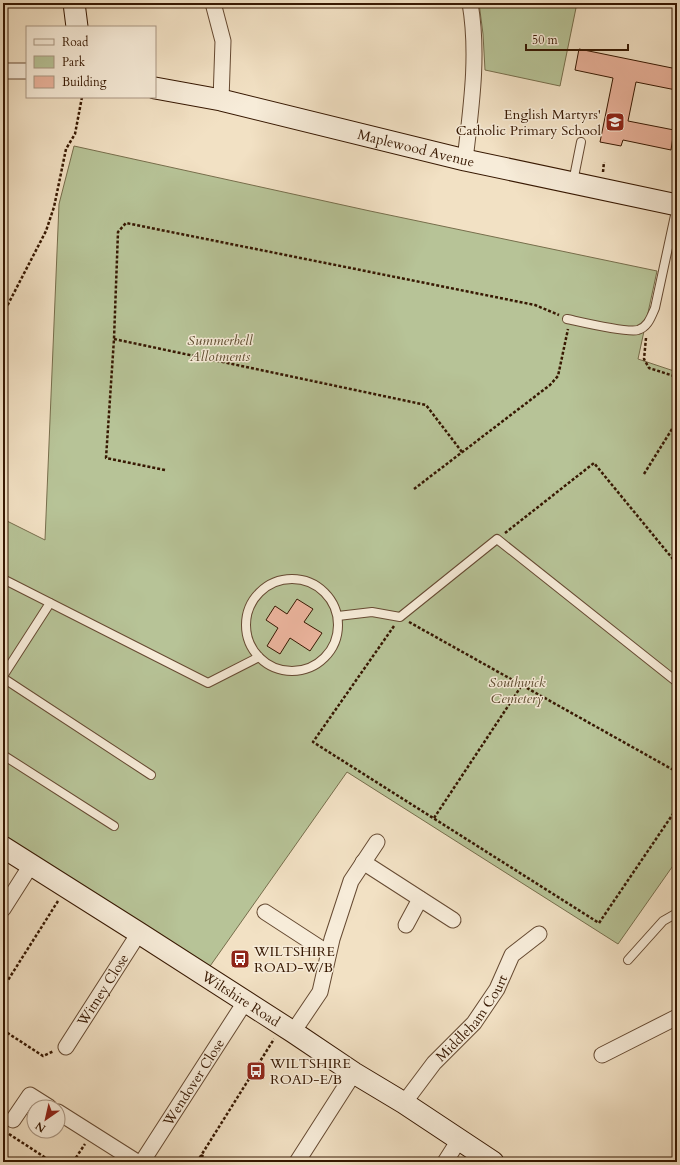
<svg xmlns="http://www.w3.org/2000/svg" width="680" height="1165" font-family="Cardo,serif">
  <style>
    .green { fill: #b7c397; stroke: #776e4c }
    .building { fill: #ebb49d; stroke: #371802 }
    .lines { fill: none; stroke-linecap: round; stroke-linejoin: round }
    .lane-casing { stroke: #664a32; stroke-width: 10 }
    .street-casing { stroke: #664a32; stroke-width: 17 }
    .secondary-casing { stroke: #371802; stroke-width: 23 }
    .path { stroke: #371802; stroke-width: 2.5; stroke-dasharray: 3 2; stroke-linecap: butt }
    .lane { stroke: #f7ecd9; stroke-width: 8 }
    .street { stroke: #f7ecd9; stroke-width: 15 }
    .secondary { stroke: #f7ecd9; stroke-width: 21 }
    .labels { text-anchor: middle; dominant-baseline: central; stroke-width: 3; stroke-linejoin: round; paint-order: stroke }
    .poi-label { font-size: 14px; fill: #371802; stroke: #f7ecd9; text-anchor: start }
    .street-label { font-size: 14px; fill: #371802; stroke: #f7ecd9 }
    .park-label { font-size: 14px; font-style: italic; fill: #5d4b2f; stroke: #f7ecd9 }
  </style>
  <rect width="100%" height="100%" fill="#f2e1c4"/>
  <filter id="stains"><feTurbulence type="fractalNoise" baseFrequency=".005" numOctaves="4"/><feColorMatrix values="0 0 0 0 .2 0 0 0 0 .09 0 0 0 0 .02 0 0 0 .5 -.17"/></filter>
  <radialGradient id="worn" r=".72"><stop offset=".6" stop-color="#630" stop-opacity="0"/><stop offset="1" stop-color="#630" stop-opacity=".3"/></radialGradient>
  <g class="green">
    <polygon points="479,3 577,3 560,86 485,70 483,34"/>
    <polygon points="74,146 370,211 657,271 638,359 677,372 677,860 618,944 347,772 208,969 3,836 3,519 45,540 59,204"/>
  </g>
  <g class="building">
    <polygon points="579,49 677,69 676,90 636,82 628,121 674,130 671,150 623,140 621,146 600,142 613,78 575,70"/>
    <polygon points="297,599 313,609 304,622 322,633 310,651 290,638 280,654 267,646 278,628 266,620 275,606 287,614"/>
  </g>
  <g class="lines">
    <g class="lane-casing">
      <g id="lane">
        <polyline points="573,182 581,142"/>
        <path d="M 567,319 C 581,322 626,333 638,330 C 648,327 651,317 655,308 L 677,206"/>
        <circle cx="292" cy="625" r="46"/>
        <polyline points="3,579 208,683 259,657"/>
        <polyline points="338,616 372,612 400,617 497,539 677,682"/>
        <polyline points="3,676 50,603"/>
        <polyline points="3,678 151,775"/>
        <polyline points="3,755 114,826"/>
        <polyline points="628,960 663,921 677,913"/>
      </g>
    </g>
    <g class="street-casing">
      <g id="street">
        <polyline points="213,3 223,41 221,100"/>
        <polyline points="3,71 27,71"/>
        <path d="M 465,160 C 471,108 479,55 470,3"/>
        <polyline points="363,862 453,920"/>
        <polyline points="3,909 31,865"/>
        <polyline points="265,912 328,953"/>
        <polyline points="406,925 420,899"/>
        <polyline points="293,1032 320,992 332,939 351,881 377,842"/>
        <path id="s1" d="M 66,1047 L 139,933"/>
        <polyline points="602,1055 677,1017"/>
        <path id="s2" d="M 404,1103 L 434,1063 L 474,1023 L 497,989 L 512,955 L 539,934"/>
        <polyline points="58,1112 137,1162"/>
        <polyline points="13,1120 30,1095 49,1107"/>
        <path id="s3" d="M 142,1162 L 245,1002"/>
        <polyline points="297,1162 354,1073"/>
        <polyline points="445,1162 459,1140"/>
      </g>
    </g>
    <g class="secondary-casing">
      <g id="secondary">
        <polyline points="74,3 77,27"/>
        <path id="s4" d="M 155,88 L 221,100 L 465,160 L 677,205"/>
        <path id="s5" d="M 3,847 L 139,933 L 293,1032 L 354,1073 L 404,1103 L 493,1162"/>
      </g>
    </g>
    <g class="path">
      <polyline points="603,172 604,162"/>
      <polyline points="3,314 46,231 54,207 66,149 75,134 82,97"/>
      <polyline points="646,338 644,359 649,368 677,377"/>
      <polyline points="114,339 426,405 462,452"/>
      <polyline points="165,470 106,458 114,339 118,232 126,223 535,305 559,315"/>
      <polyline points="644,474 677,421"/>
      <polyline points="414,489 550,385 558,376 568,329"/>
      <polyline points="505,533 594,463 677,564"/>
      <polyline points="409,622 677,772"/>
      <polyline points="394,626 313,742 599,923 677,808"/>
      <polyline points="434,818 522,685"/>
      <polyline points="3,988 58,901"/>
      <polyline points="3,1030 43,1056 54,1051"/>
      <polyline points="9,1134 52,1162"/>
      <polyline points="201,1155 211,1162"/>
      <polyline points="73,1162 85,1144"/>
      <polyline points="197,1162 274,1039"/>
    </g>
    <use href="#lane" class="lane"/>
    <use href="#street" class="street"/>
    <use href="#secondary" class="secondary"/>
  </g>
  <defs>
    <g id="school-square" transform="scale(1)"><rect x="-9" y="-9" width="18" height="18" rx="4" fill="#8f2418" stroke="#f7ecd9"/><path d="M0-5L7-2L0 1L-7-2ZM-4 1L0 2.5L4 1V4Q0 6-4 4Z" fill="#fff"/></g>
    <g id="bus-square" transform="scale(1)"><rect x="-9" y="-9" width="18" height="18" rx="4" fill="#8f2418" stroke="#f7ecd9"/><path d="M-5-6H5V4H4V6H2V4H-2V6H-4V4H-5ZM-3.5-4V0h7V-4ZM-3.5 1.2v1.5H-2V1.2ZM2 1.2v1.5H3.5V1.2Z" fill="#fff"/></g>
  </defs>
  <g fill-rule="evenodd">
    <use href="#school-square" x="615" y="122"/>
    <use href="#bus-square" x="240" y="959"/>
    <use href="#bus-square" x="256" y="1071"/>
  </g>
  <g class="labels">
    <g class="poi-label">
      <text x="601" y="114" text-anchor="end">English Martyrs'<tspan x="601" dy="16">Catholic Primary School</tspan></text>
      <text x="254" y="951">WILTSHIRE<tspan x="254" dy="16">ROAD-W/B</tspan></text>
      <text x="270" y="1063">WILTSHIRE<tspan x="270" dy="16">ROAD-E/B</tspan></text>
    </g>
    <g class="street-label">
      <text stroke="none"><textPath href="#s4" startOffset="268">Maplewood Avenue</textPath></text>
      <text stroke="none"><textPath href="#s1" startOffset="68">Witney Close</textPath></text>
      <text stroke="none"><textPath href="#s5" startOffset="282">Wiltshire Road</textPath></text>
      <text stroke="none"><textPath href="#s2" startOffset="109">Middleham Court</textPath></text>
      <text stroke="none"><textPath href="#s3" startOffset="95">Wendover Close</textPath></text>
    </g>
    <g class="park-label">
      <text x="220" y="340">Summerbell<tspan x="220" dy="16">Allotments</tspan></text>
      <text x="517" y="682">Southwick<tspan x="517" dy="16">Cemetery</tspan></text>
    </g>
  </g>
  <rect width="680" height="1165" fill="none" stroke="#f2e1c4" stroke-width="16"/>
  <rect x="4" y="4" width="672" height="1157" fill="none" stroke="#371802" stroke-width="2"/>
  <rect x="8" y="8" width="664" height="1149" fill="none" stroke="#371802"/>
  <rect x="26" y="26" width="130" height="72" fill="#f7ecd9" stroke="#aa9783"/>
  <rect x="34" y="39" width="20" height="6" fill="#f7ecd9" stroke="#aa9783"/>
  <text x="62" y="46" font-size="12" fill="#371802">Road</text>
  <rect x="34" y="56" width="20" height="12" fill="#b7c397" stroke="#aa9783"/>
  <text x="62" y="66" font-size="12" fill="#371802">Park</text>
  <rect x="34" y="76" width="20" height="12" fill="#ebb49d" stroke="#aa9783"/>
  <text x="62" y="86" font-size="12" fill="#371802">Building</text>
  <g transform="translate(46 1119) rotate(214)"><circle r="19" fill="#f7ecd9" stroke="#aa9783"/>
  <path d="M0-3L7 15L0 10L-7 15Z" fill="#8f2418"/>
  <text y="-6" font-size="11" font-weight="bold" text-anchor="middle" fill="#371802">N</text>
  </g>
  <path d="M526 44v6h102v-6" fill="none" stroke="#371802" stroke-width="2"/>
  <text x="532" y="44" font-size="12" fill="#371802" stroke="#f7ecd9" stroke-width="3" paint-order="stroke">50 m</text>
  <rect width="100%" height="100%" filter="url(#stains)"/>
  <rect width="100%" height="100%" fill="url(#worn)"/>
</svg>
